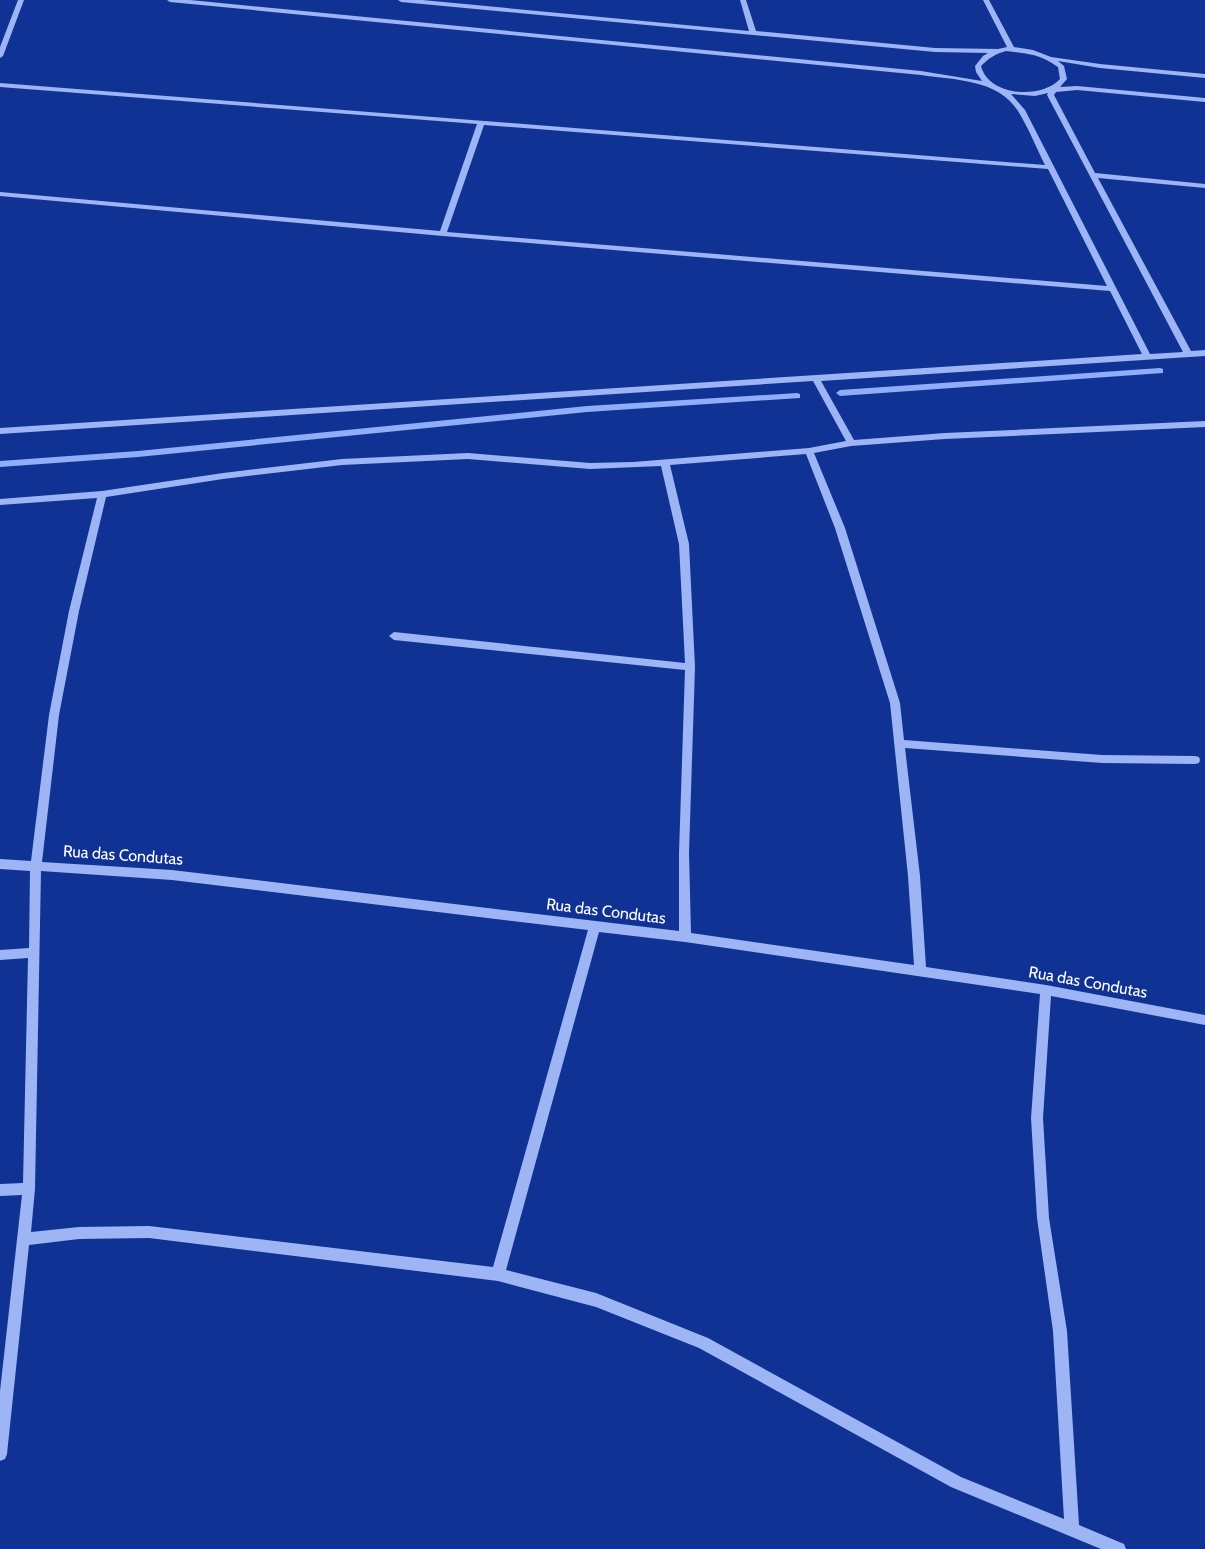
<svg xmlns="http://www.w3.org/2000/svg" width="1205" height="1549" font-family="Cabin,sans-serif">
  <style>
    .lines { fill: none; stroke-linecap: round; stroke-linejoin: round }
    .stream { fill: #8fadf8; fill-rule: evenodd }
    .minor { fill: #9db5f4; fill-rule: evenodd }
    .labels { text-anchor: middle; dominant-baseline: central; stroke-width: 6; stroke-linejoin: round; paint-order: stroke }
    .street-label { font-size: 16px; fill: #fff; stroke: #103295 }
  </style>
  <rect width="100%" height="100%" fill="#103295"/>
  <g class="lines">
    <g class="stream">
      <polygon points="1160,368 1163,369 1163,373 840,396 836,393 840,390"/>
      <polygon points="797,393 800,394 800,398 587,412 138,457 0,467 0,461 138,451 587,406"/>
    </g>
    <g class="minor">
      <polygon points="18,0 24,0 3,56 0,58 0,47"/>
      <path d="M 167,0 L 190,0 L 921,71 L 982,81 L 976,72 L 975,66 L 983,56 L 988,53 L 935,52 L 401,2 L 398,0 L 422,0 L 749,31 L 740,0 L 746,0 L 756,31 L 935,48 L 998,49 L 1007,47 L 983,0 L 989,0 L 1014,47 L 1033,50 L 1051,57 L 1100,64 L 1205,74 L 1205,78 L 1100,68 L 1058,61 L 1064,66 L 1067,79 L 1060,87 L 1077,86 L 1205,98 L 1205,102 L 1077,90 L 1056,92 L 1054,95 L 1095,173 L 1205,184 L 1205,188 L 1098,178 L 1191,351 L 1205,350 L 1205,356 L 821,381 L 854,440 L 945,433 L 1205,421 L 1205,427 L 945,439 L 851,446 L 814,453 L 845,528 L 900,703 L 904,740 L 1102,755 L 1195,756 L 1199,757 L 1200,760 L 1199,763 L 1195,764 L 1102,763 L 905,748 L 920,876 L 926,967 L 1046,985 L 1205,1015 L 1205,1025 L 1051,996 L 1043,1118 L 1049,1218 L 1067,1331 L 1079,1525 L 1124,1544 L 1126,1549 L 1101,1549 L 951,1487 L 699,1348 L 596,1307 L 498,1281 L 149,1238 L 79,1239 L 29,1245 L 7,1454 L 5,1459 L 0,1461 L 0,1391 L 22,1195 L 0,1196 L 0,1184 L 23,1183 L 28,958 L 0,960 L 0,950 L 29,948 L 30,871 L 0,869 L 0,859 L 31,861 L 49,715 L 69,611 L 97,498 L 0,505 L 0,499 L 102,491 L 223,473 L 342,459 L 468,453 L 590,463 L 633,462 L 809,448 L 846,441 L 813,381 L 0,434 L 0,428 L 1142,354 L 1110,291 L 443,236 L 0,196 L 0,192 L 440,231 L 477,124 L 0,87 L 0,83 L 1045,165 C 1036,147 1028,127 1018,111 C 998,79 954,80 921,75 L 170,2 ZM 1006,51 C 1028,54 1038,53 1058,67 L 1060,79 C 1042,99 989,97 981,66 C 989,58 995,54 1006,51 ZM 1048,93 L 1047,95 L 1183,352 L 1150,354 L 1025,110 L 1011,94 L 1035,96 ZM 484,125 L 1048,169 L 1107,286 L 447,232 ZM 806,454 L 835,528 L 890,703 L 908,876 L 914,965 L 691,933 L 689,853 L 695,667 L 689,544 L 670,465 ZM 468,459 L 590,469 L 661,466 L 679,544 L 685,663 L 394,632 L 389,636 L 394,640 L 685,670 L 679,853 L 679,931 L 172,870 L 42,862 L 59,715 L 79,611 L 106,497 L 223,479 L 342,465 ZM 41,871 L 172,880 L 588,930 L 493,1267 L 149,1226 L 79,1227 L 31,1232 L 35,1189 ZM 599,932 L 685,942 L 1040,994 L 1031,1118 L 1037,1218 L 1053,1331 L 1064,1519 L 961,1477 L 708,1338 L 596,1293 L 506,1270 Z"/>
    </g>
  </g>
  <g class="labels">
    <g class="street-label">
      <text transform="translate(123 855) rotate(4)">Rua das Condutas</text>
      <text transform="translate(606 911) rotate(7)">Rua das Condutas</text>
      <text transform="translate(1088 982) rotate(10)">Rua das Condutas</text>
    </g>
  </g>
</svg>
